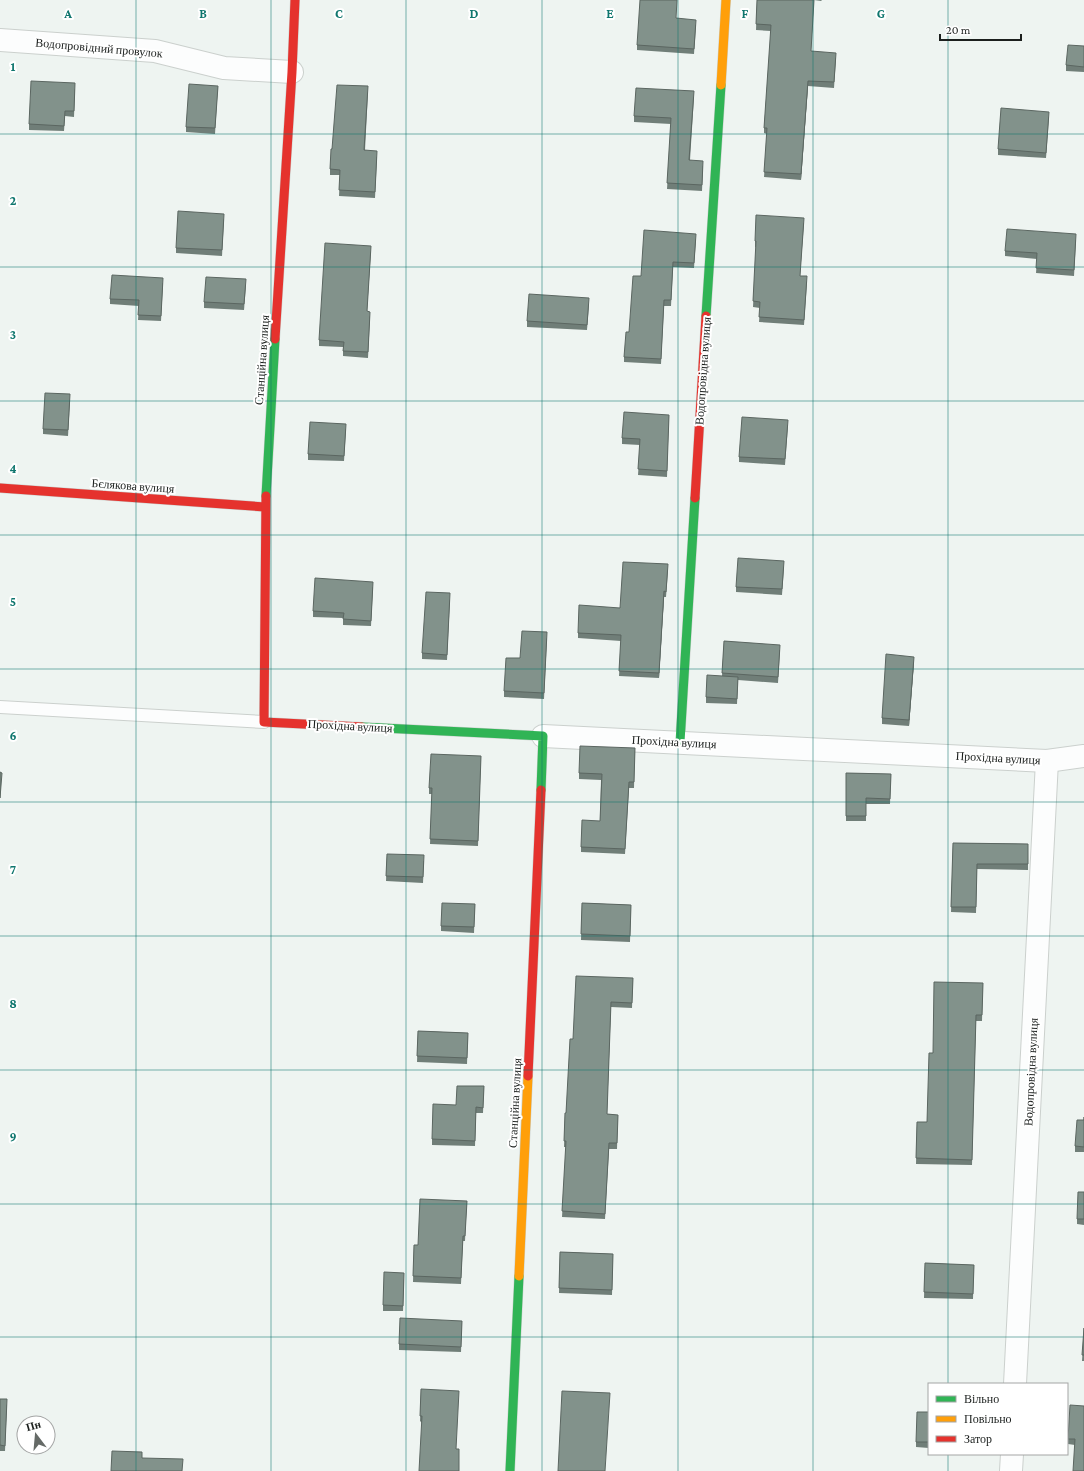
<svg xmlns="http://www.w3.org/2000/svg" width="1084" height="1471" font-family="'Crimson Pro',serif">
  <style>
    .lines { fill: none; stroke-linecap: round; stroke-linejoin: round }
    .lane-casing { stroke: #cbd0cd; stroke-width: 14 }
    .street-casing { stroke: #cbd0cd; stroke-width: 24 }
    .fast-casing { stroke: #cbd0cd; stroke-width: 10 }
    .slow-casing { stroke: #cbd0cd; stroke-width: 10 }
    .jam-casing { stroke: #cbd0cd; stroke-width: 10 }
    .lane { stroke: #fcfdfd; stroke-width: 12 }
    .street { stroke: #fcfdfd; stroke-width: 22 }
    .fast { stroke: #30b455; stroke-width: 9 }
    .slow { stroke: #ff9f0a; stroke-width: 9 }
    .jam { stroke: #e5322d; stroke-width: 9 }
    .wall { fill: #707e78 }
    .shaded-wall { fill: #5b6661 }
    .building { fill: #82928b; stroke: #5b6661 }
    .grid { fill: none; stroke: #0f766e; stroke-width: 1; stroke-opacity: 0.55 }
    .labels { text-anchor: middle; dominant-baseline: central; stroke-width: 4; stroke-linejoin: round; paint-order: stroke }
    .street-label { font-size: 12px; fill: #1b1f1d; stroke: #fff }
    .grid-label { font-size: 13px; text-anchor: middle; font-weight: bold; fill: #0f766e; stroke: #fff; stroke-width: 4; stroke-linejoin: round; paint-order: stroke }
  </style>
  <rect width="100%" height="100%" fill="#eef4f1"/>
  <g class="lines">
    <g class="lane-casing">
      <polyline id="lane" points="0,707 264,722"/>
    </g>
    <g class="street-casing">
      <g id="street">
        <polyline points="0,40 155,51 224,68 292,72"/>
        <polyline points="543,736 1047,761 1084,756"/>
        <polyline points="1015,1384 1047,761"/>
        <polyline points="1011,1471 1012,1454"/>
      </g>
    </g>
    <g class="fast-casing">
      <g id="fast">
        <polyline points="706,316 721,85"/>
        <polyline points="266,496 275,339"/>
        <polyline points="362,727 543,736 541,790"/>
        <polyline points="680,742 695,498"/>
        <polyline points="510,1471 519,1276"/>
      </g>
    </g>
    <g class="slow-casing">
      <g id="slow">
        <polyline points="721,85 726,0"/>
        <polyline points="519,1276 528,1076"/>
      </g>
    </g>
    <g class="jam-casing">
      <g id="jam">
        <polyline points="275,339 292,72 295,0"/>
        <polyline points="0,488 265,507"/>
        <polyline points="266,496 264,722 362,727"/>
        <polyline points="695,498 706,316"/>
        <polyline points="528,1076 541,790"/>
      </g>
    </g>
    <use href="#lane" class="lane"/>
    <use href="#street" class="street"/>
    <use href="#fast" class="fast"/>
    <use href="#slow" class="slow"/>
    <use href="#jam" class="jam"/>
  </g>
  <g class="wall">
    <polygon points="757,0 822,0 821,1 814,0 811,51 836,58 834,88 808,86 801,180 764,177 767,134 764,133 764,128 771,31 756,30"/>
    <polygon points="676,18 696,25 694,54 637,50 637,45"/>
    <polygon points="1084,46 1084,72 1066,71 1066,65"/>
    <polygon points="218,86 215,134 186,132 186,127"/>
    <polygon points="75,89 74,117 65,116 64,131 29,130 29,124"/>
    <polygon points="368,92 365,150 377,157 375,198 339,196 340,175 330,175 330,169 332,149"/>
    <polygon points="694,97 690,160 703,166 702,191 667,189 671,124 634,122 634,116"/>
    <polygon points="1049,117 1046,158 998,155 998,149"/>
    <polygon points="224,219 222,256 176,253 176,248"/>
    <polygon points="804,223 800,276 807,282 804,325 759,322 760,308 753,307 756,247 755,247 755,241"/>
    <polygon points="696,239 694,268 673,267 671,306 664,306 661,364 624,362 624,357 641,276"/>
    <polygon points="1076,240 1074,276 1036,273 1037,259 1005,256 1005,251"/>
    <polygon points="371,251 367,312 370,317 368,358 343,356 343,347 319,346 319,340"/>
    <polygon points="163,283 161,321 138,320 139,306 110,304 110,299"/>
    <polygon points="246,285 244,310 204,308 204,302"/>
    <polygon points="589,304 587,330 527,327 527,321"/>
    <polygon points="70,400 68,436 43,434 43,429"/>
    <polygon points="669,415 667,477 638,475 640,445 622,444 622,438"/>
    <polygon points="788,425 785,465 739,462 739,457"/>
    <polygon points="346,429 344,461 308,460 308,454"/>
    <polygon points="784,567 782,595 736,592 736,587"/>
    <polygon points="668,570 666,597 664,597 659,678 619,676 621,641 578,638 578,633 620,608"/>
    <polygon points="373,587 371,626 343,625 343,618 313,617 313,611"/>
    <polygon points="450,599 447,660 422,659 422,653"/>
    <polygon points="547,638 544,699 504,697 504,691 520,658"/>
    <polygon points="724,641 780,650 778,683 738,680 737,704 706,703 706,697 722,676"/>
    <polygon points="914,662 909,726 882,724 882,718"/>
    <polygon points="635,748 634,788 629,788 625,854 581,852 581,847 600,821 601,780 579,779 579,773"/>
    <polygon points="481,756 478,846 430,844 432,794 429,794 429,788"/>
    <polygon points="846,773 891,774 890,804 866,804 866,821 846,821"/>
    <polygon points="953,843 1028,844 1028,870 977,869 976,913 951,912"/>
    <polygon points="387,854 424,861 423,883 386,881"/>
    <polygon points="582,903 631,905 630,942 581,940"/>
    <polygon points="475,904 474,933 441,931 441,926"/>
    <polygon points="633,978 632,1008 611,1007 607,1114 618,1115 617,1149 609,1149 605,1219 562,1217 566,1147 564,1147 565,1113 566,1113 573,1039"/>
    <polygon points="983,983 982,1021 976,1021 972,1165 916,1164 917,1122 927,1122 933,1053"/>
    <polygon points="418,1031 468,1033 467,1064 417,1062"/>
    <polygon points="484,1086 483,1113 476,1113 475,1146 432,1145 432,1139"/>
    <polygon points="1084,1117 1084,1152 1075,1152 1075,1146 1084,1120"/>
    <polygon points="1084,1192 1084,1225 1077,1224 1077,1219"/>
    <polygon points="467,1201 465,1241 463,1241 461,1284 413,1282 414,1245 418,1245"/>
    <polygon points="560,1252 613,1254 612,1295 559,1293"/>
    <polygon points="925,1263 974,1265 973,1299 924,1298"/>
    <polygon points="404,1279 403,1311 383,1311 383,1305"/>
    <polygon points="462,1321 461,1352 399,1350 399,1344"/>
    <polygon points="1084,1328 1084,1361 1082,1361"/>
    <polygon points="421,1389 459,1471 421,1422 420,1421"/>
    <polygon points="0,1399 7,1405 5,1451 0,1451"/>
    <polygon points="1084,1406 1075,1445 1068,1444 1068,1439"/>
    <polygon points="929,1412 929,1448 916,1447 916,1442"/>
  </g>
  <g class="shaded-wall">
    <polygon points="808,81 808,86 801,180 801,174"/>
    <polygon points="664,591 664,597 659,678 659,673"/>
    <polygon points="914,657 914,662 909,726 909,720"/>
  </g>
  <g class="building">
    <polygon points="640,0 677,0 676,18 696,20 694,49 637,45"/>
    <polygon points="757,0 814,0 811,51 836,53 834,82 808,81 801,174 764,172 767,128 764,128 771,25 756,24"/>
    <polygon points="1068,45 1084,46 1084,67 1066,65"/>
    <polygon points="31,81 75,83 74,111 65,111 64,126 29,124"/>
    <polygon points="189,84 218,86 215,128 186,127"/>
    <polygon points="337,85 368,86 364,150 377,151 375,192 339,190 340,170 330,169 331,149 332,149"/>
    <polygon points="636,88 694,91 689,160 703,161 702,185 667,183 671,118 634,116"/>
    <polygon points="1001,108 1049,112 1046,153 998,149"/>
    <polygon points="178,211 224,214 222,250 176,248"/>
    <polygon points="756,215 804,218 800,276 807,276 804,320 759,317 760,302 753,301 756,241 755,241"/>
    <polygon points="1007,229 1076,234 1074,270 1036,268 1037,253 1005,251"/>
    <polygon points="644,230 696,234 694,263 673,262 671,300 664,300 661,359 624,357 626,332 629,332 633,276 641,276"/>
    <polygon points="325,243 371,246 367,311 370,312 368,352 343,351 344,342 319,340"/>
    <polygon points="112,275 163,278 161,316 138,315 139,300 110,299"/>
    <polygon points="206,277 246,279 244,304 204,302"/>
    <polygon points="529,294 589,298 587,325 527,321"/>
    <polygon points="45,393 70,394 68,430 43,429"/>
    <polygon points="624,412 669,415 667,471 638,469 640,439 622,438"/>
    <polygon points="742,417 788,420 785,459 739,457"/>
    <polygon points="310,422 346,424 344,456 308,454"/>
    <polygon points="738,558 784,561 782,589 736,587"/>
    <polygon points="623,562 668,564 666,592 664,591 659,673 619,671 621,635 578,633 579,605 620,608"/>
    <polygon points="315,578 373,582 371,621 343,619 344,613 313,611"/>
    <polygon points="426,592 450,593 447,655 422,653"/>
    <polygon points="522,631 547,632 544,693 504,691 506,658 520,658"/>
    <polygon points="724,641 780,645 778,677 722,673"/>
    <polygon points="886,654 914,657 909,720 882,718"/>
    <polygon points="707,675 738,677 737,699 706,697"/>
    <polygon points="580,746 635,748 634,782 629,782 625,849 581,847 582,820 600,821 602,774 579,773"/>
    <polygon points="431,754 481,756 478,841 430,839 432,788 429,788"/>
    <polygon points="0,772 2,773 0,798"/>
    <polygon points="846,773 891,774 890,799 866,798 866,816 846,816"/>
    <polygon points="953,843 1028,844 1028,864 977,864 976,907 951,907"/>
    <polygon points="387,854 424,855 423,877 386,876"/>
    <polygon points="442,903 475,904 474,927 441,926"/>
    <polygon points="582,903 631,905 630,936 581,934"/>
    <polygon points="576,976 633,978 632,1003 611,1002 607,1114 618,1115 617,1143 609,1143 605,1214 562,1211 566,1141 564,1141 565,1113 566,1113 570,1039 573,1039"/>
    <polygon points="934,982 983,983 982,1015 976,1015 972,1160 916,1158 917,1122 927,1122 929,1053 933,1053"/>
    <polygon points="418,1031 468,1033 467,1058 417,1056"/>
    <polygon points="457,1086 484,1086 483,1108 476,1107 475,1141 432,1139 433,1104 456,1105"/>
    <polygon points="1084,1117 1084,1147 1075,1146 1077,1120 1084,1120"/>
    <polygon points="1078,1192 1084,1192 1084,1219 1077,1219"/>
    <polygon points="420,1199 467,1201 465,1236 463,1236 461,1278 413,1276 414,1245 418,1245"/>
    <polygon points="560,1252 613,1254 612,1290 559,1288"/>
    <polygon points="925,1263 974,1265 973,1294 924,1292"/>
    <polygon points="384,1272 404,1273 403,1306 383,1305"/>
    <polygon points="400,1318 462,1321 461,1347 399,1344"/>
    <polygon points="1084,1328 1084,1355 1082,1355"/>
    <polygon points="421,1389 459,1391 456,1449 459,1449 459,1471 419,1471 422,1416 420,1416"/>
    <polygon points="562,1391 610,1393 605,1471 558,1471"/>
    <polygon points="0,1399 7,1399 5,1446 0,1445"/>
    <polygon points="1070,1405 1084,1406 1084,1471 1073,1471 1075,1439 1068,1439"/>
    <polygon points="917,1412 929,1412 929,1442 916,1442"/>
    <polygon points="112,1451 142,1452 142,1458 183,1459 182,1471 111,1471"/>
  </g>
  <path class="grid" d="M 136,0 L 136,1471M 271,0 L 271,1471M 406,0 L 406,1471M 542,0 L 542,1471M 678,0 L 678,1471M 813,0 L 813,1471M 948,0 L 948,1384M 0,134 L 1084,134M 0,267 L 1084,267M 0,401 L 1084,401M 0,535 L 1084,535M 0,669 L 1084,669M 0,802 L 1084,802M 0,936 L 1084,936M 0,1070 L 1084,1070M 0,1204 L 1084,1204M 0,1337 L 1084,1337M 948,1454 L 948,1471"/>
  <g class="labels">
    <g class="street-label">
      <text transform="translate(99 48) rotate(5)">Водопровідний провулок</text>
      <text transform="translate(262 360) rotate(-86)">Станційна вулиця</text>
      <text transform="translate(703 371) rotate(-86)">Водопровідна вулиця</text>
      <text transform="translate(133 486) rotate(4)">Бєлякова вулиця</text>
      <text transform="translate(350 726) rotate(3)">Прохідна вулиця</text>
      <text transform="translate(674 742) rotate(3)">Прохідна вулиця</text>
      <text transform="translate(998 758) rotate(3)">Прохідна вулиця</text>
      <text transform="translate(1031 1072) rotate(-87)">Водопровідна вулиця</text>
      <text transform="translate(515 1103) rotate(-87)">Станційна вулиця</text>
    </g>
  </g>
  <g class="grid-label">
    <text x="68" y="18">A</text>
    <text x="203" y="18">B</text>
    <text x="339" y="18">C</text>
    <text x="474" y="18">D</text>
    <text x="610" y="18">E</text>
    <text x="745" y="18">F</text>
    <text x="881" y="18">G</text>
    <text x="13" y="71">1</text>
    <text x="13" y="205">2</text>
    <text x="13" y="339">3</text>
    <text x="13" y="473">4</text>
    <text x="13" y="606">5</text>
    <text x="13" y="740">6</text>
    <text x="13" y="874">7</text>
    <text x="13" y="1008">8</text>
    <text x="13" y="1141">9</text>
  </g>
  <rect x="928" y="1383" width="140" height="72" fill="#ffffff" stroke="#a4a5a5"/>
  <rect x="936" y="1396" width="20" height="6" fill="#30b455" stroke="#a4a5a5"/>
  <text x="964" y="1403" font-size="12" fill="#1b1f1d">Вільно</text>
  <rect x="936" y="1416" width="20" height="6" fill="#ff9f0a" stroke="#a4a5a5"/>
  <text x="964" y="1423" font-size="12" fill="#1b1f1d">Повільно</text>
  <rect x="936" y="1436" width="20" height="6" fill="#e5322d" stroke="#a4a5a5"/>
  <text x="964" y="1443" font-size="12" fill="#1b1f1d">Затор</text>
  <g transform="translate(36 1435) rotate(344)"><circle r="19" fill="#ffffff" stroke="#a4a5a5"/>
  <path d="M0-3L7 15L0 10L-7 15Z" fill="#656a67"/>
  <text y="-6" font-size="11" font-weight="bold" text-anchor="middle" fill="#1b1f1d">Пн</text>
  </g>
  <path d="M940 34v6h81v-6" fill="none" stroke="#1b1f1d" stroke-width="2"/>
  <text x="946" y="34" font-size="12" fill="#1b1f1d" stroke="#ffffff" stroke-width="3" paint-order="stroke">20 m</text>
</svg>
